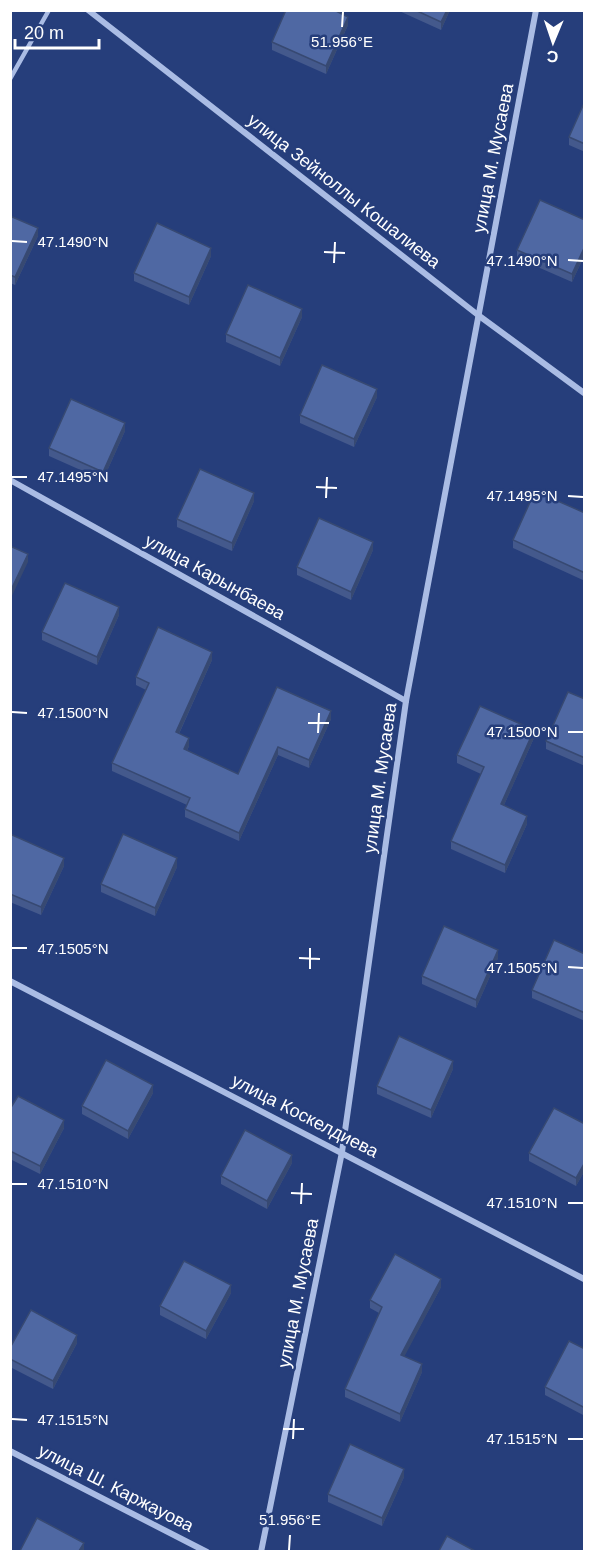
<svg xmlns="http://www.w3.org/2000/svg" width="595" height="1562" font-family="Arial,sans-serif">
  <style>
    .lines { fill: none; stroke-linecap: round; stroke-linejoin: round }
    .service { stroke: #aabce4; stroke-width: 4.5 }
    .minor { stroke: #aabce4; stroke-width: 6 }
    .wall { fill: #44598c }
    .shaded-wall { fill: #374972 }
    .building { fill: #4f68a3; stroke: #374972; stroke-width: 1.5 }
    .ticks { fill: none; stroke: #fff; stroke-width: 2 }
    .labels { text-anchor: middle; dominant-baseline: central; stroke-width: 5; stroke-linejoin: round; paint-order: stroke }
    .street-label { font-size: 18px; fill: #fff; stroke: #263e7b }
    .ticks-label { font-size: 15px; text-anchor: middle; fill: #fff; stroke: #263e7b; stroke-width: 5; stroke-linejoin: round; paint-order: stroke }
  </style>
  <rect width="100%" height="100%" fill="#263e7b"/>
  <g class="lines">
    <polyline class="service" points="10,79 49,10"/>
    <g class="minor">
      <polyline points="88,10 478,315 584,393"/>
      <polyline points="10,480 406,701"/>
      <polyline points="10,981 584,1279"/>
      <polyline points="10,1451 207,1552"/>
      <polyline points="261,1552 342,1152 406,701 536,10"/>
    </g>
  </g>
  <g class="wall">
    <polygon points="397,10 450,10 441,30"/>
    <polygon points="348,25 326,74 272,50 272,42"/>
    <polygon points="585,101 585,152 569,145 569,137"/>
    <polygon points="10,216 38,236 15,285 10,283"/>
    <polygon points="585,220 585,254 572,282 517,258 517,250"/>
    <polygon points="211,256 189,305 134,281 134,273"/>
    <polygon points="302,317 280,366 226,342 226,334"/>
    <polygon points="377,397 354,447 300,423 300,415"/>
    <polygon points="125,431 103,480 49,456 49,448"/>
    <polygon points="254,501 232,551 177,527 177,519"/>
    <polygon points="585,513 585,581 513,548 513,540"/>
    <polygon points="373,550 351,600 297,575 297,567"/>
    <polygon points="119,615 97,665 42,640 42,632"/>
    <polygon points="212,660 179,734 189,746 187,751 238,774 277,687 331,719 309,768 278,755 239,841 185,817 185,809 187,805 112,771 112,763 146,690 136,685 136,677"/>
    <polygon points="585,699 585,766 546,749 546,741"/>
    <polygon points="534,738 504,805 527,824 505,873 451,849 451,841 481,774 457,763 457,755"/>
    <polygon points="10,834 64,866 41,915 10,902"/>
    <polygon points="177,867 155,916 101,892 101,884"/>
    <polygon points="585,954 585,1021 532,998 532,990"/>
    <polygon points="498,958 476,1008 422,984 422,976"/>
    <polygon points="453,1069 431,1118 377,1094 377,1086"/>
    <polygon points="153,1093 128,1139 82,1114 82,1106"/>
    <polygon points="10,1109 64,1128 40,1174 10,1159"/>
    <polygon points="585,1124 585,1170 576,1186 529,1161 529,1153"/>
    <polygon points="292,1163 267,1209 221,1184 221,1176"/>
    <polygon points="441,1287 404,1356 422,1372 400,1422 345,1397 345,1389 379,1313 370,1308 370,1300"/>
    <polygon points="231,1293 206,1339 160,1315 160,1306"/>
    <polygon points="77,1343 53,1389 10,1367 10,1348"/>
    <polygon points="585,1349 585,1416 545,1395 545,1387"/>
    <polygon points="404,1477 382,1526 328,1502 328,1494"/>
  </g>
  <g class="shaded-wall">
    <polygon points="447,10 450,10 441,30 441,22"/>
    <polygon points="348,17 348,25 326,74 326,66"/>
    <polygon points="38,228 38,236 15,285 15,277"/>
    <polygon points="585,246 585,254 572,282 572,274"/>
    <polygon points="211,248 211,256 189,305 189,297"/>
    <polygon points="302,309 302,317 280,366 280,358"/>
    <polygon points="377,389 377,397 354,447 354,439"/>
    <polygon points="125,423 125,431 103,480 103,472"/>
    <polygon points="254,493 254,501 232,551 232,543"/>
    <polygon points="373,542 373,550 351,600 351,592"/>
    <polygon points="28,554 28,562 10,600 10,592"/>
    <polygon points="119,607 119,615 97,665 97,657"/>
    <polygon points="212,652 212,660 176,740 176,732"/>
    <polygon points="331,711 331,719 309,768 309,760"/>
    <polygon points="534,730 534,738 501,812 501,804"/>
    <polygon points="189,738 189,746 184,757 184,749"/>
    <polygon points="278,747 278,755 239,841 239,833"/>
    <polygon points="527,816 527,824 505,873 505,865"/>
    <polygon points="64,858 64,866 41,915 41,907"/>
    <polygon points="177,858 177,867 155,916 155,908"/>
    <polygon points="498,950 498,958 476,1008 476,1000"/>
    <polygon points="453,1061 453,1069 431,1118 431,1110"/>
    <polygon points="153,1085 153,1093 128,1139 128,1131"/>
    <polygon points="64,1120 64,1128 40,1174 40,1166"/>
    <polygon points="292,1155 292,1163 267,1209 267,1201"/>
    <polygon points="585,1162 585,1170 576,1186 576,1178"/>
    <polygon points="441,1279 441,1287 401,1363 401,1355"/>
    <polygon points="231,1285 231,1293 206,1339 206,1331"/>
    <polygon points="77,1335 77,1343 53,1389 53,1381"/>
    <polygon points="422,1364 422,1372 400,1422 400,1414"/>
    <polygon points="404,1469 404,1477 382,1526 382,1518"/>
    <polygon points="84,1543 84,1551 79,1551"/>
  </g>
  <g class="building">
    <polygon points="286,10 334,10 348,17 326,66 272,42"/>
    <polygon points="415,10 447,10 441,22"/>
    <polygon points="585,101 585,144 569,137"/>
    <polygon points="540,200 585,220 585,246 572,274 517,250"/>
    <polygon points="10,216 38,228 15,277 10,275"/>
    <polygon points="157,223 211,248 189,297 134,273"/>
    <polygon points="248,285 302,309 280,358 226,334"/>
    <polygon points="322,365 377,389 354,439 300,415"/>
    <polygon points="71,399 125,423 103,472 49,448"/>
    <polygon points="200,469 254,493 232,543 177,519"/>
    <polygon points="535,491 585,513 585,573 513,540"/>
    <polygon points="319,518 373,542 351,592 297,567"/>
    <polygon points="10,546 28,554 10,592"/>
    <polygon points="65,583 119,607 97,657 42,632"/>
    <polygon points="158,627 212,652 176,732 189,738 184,749 238,774 277,687 331,711 309,760 278,747 239,833 185,809 190,798 112,763 149,683 136,677"/>
    <polygon points="568,692 585,699 585,758 546,741"/>
    <polygon points="480,706 534,730 501,804 527,816 505,865 451,841 484,767 457,755"/>
    <polygon points="10,834 64,858 41,907 10,894"/>
    <polygon points="123,834 177,858 155,908 101,884"/>
    <polygon points="444,926 498,950 476,1000 422,976"/>
    <polygon points="554,940 585,954 585,1013 532,990"/>
    <polygon points="399,1036 453,1061 431,1110 377,1086"/>
    <polygon points="106,1060 153,1085 128,1131 82,1106"/>
    <polygon points="18,1096 64,1120 40,1166 10,1151 10,1109"/>
    <polygon points="554,1108 585,1124 585,1162 576,1178 529,1153"/>
    <polygon points="245,1130 292,1155 267,1201 221,1176"/>
    <polygon points="395,1254 441,1279 401,1355 422,1364 400,1414 345,1389 382,1307 370,1300"/>
    <polygon points="184,1261 231,1285 206,1331 160,1306"/>
    <polygon points="31,1310 77,1335 53,1381 10,1359 10,1348"/>
    <polygon points="569,1341 585,1349 585,1408 545,1387"/>
    <polygon points="350,1444 404,1469 382,1518 328,1494"/>
    <polygon points="37,1518 84,1543 79,1551 20,1551"/>
    <polygon points="447,1536 475,1551 439,1551"/>
  </g>
  <path class="ticks" d="M 342,27 L 343,12M 12,241 L 27,242M 324,252 L 345,253M 568,260 L 583,261M 334,263 L 335,242M 12,477 L 27,477M 316,487 L 337,488M 568,496 L 583,497M 326,498 L 327,477M 12,712 L 27,713M 308,723 L 329,723M 568,732 L 583,732M 318,733 L 319,713M 12,948 L 27,948M 299,958 L 320,959M 568,967 L 583,968M 310,969 L 310,948M 12,1184 L 27,1184M 291,1193 L 312,1194M 568,1203 L 583,1203M 301,1204 L 302,1183M 12,1419 L 27,1420M 283,1429 L 304,1429M 293,1439 L 294,1419M 568,1439 L 583,1439M 289,1550 L 290,1535"/>
  <g class="labels">
    <g class="street-label">
      <text transform="translate(493 158) rotate(-79)">улица М. Мусаева</text>
      <text transform="translate(344 191) rotate(38)">улица Зейноллы Кошалиева</text>
      <text transform="translate(215 577) rotate(29)">улица Карынбаева</text>
      <text transform="translate(380 778) rotate(-82)">улица М. Мусаева</text>
      <text transform="translate(305 1116) rotate(27)">улица Коскелдиева</text>
      <text transform="translate(298 1293) rotate(-79)">улица М. Мусаева</text>
      <text transform="translate(116 1488) rotate(27)">улица Ш. Каржауова</text>
    </g>
  </g>
  <g class="ticks-label">
    <text x="342" y="47">51.956°E</text>
    <text x="73" y="247">47.1490°N</text>
    <text x="522" y="266">47.1490°N</text>
    <text x="73" y="482">47.1495°N</text>
    <text x="522" y="501">47.1495°N</text>
    <text x="73" y="718">47.1500°N</text>
    <text x="522" y="737">47.1500°N</text>
    <text x="73" y="954">47.1505°N</text>
    <text x="522" y="973">47.1505°N</text>
    <text x="73" y="1189">47.1510°N</text>
    <text x="522" y="1208">47.1510°N</text>
    <text x="73" y="1425">47.1515°N</text>
    <text x="522" y="1444">47.1515°N</text>
    <text x="290" y="1525">51.956°E</text>
  </g>
  <rect width="595" height="1562" fill="none" stroke="#ffffff" stroke-width="24"/>
  <g transform="translate(553 42) rotate(182)" stroke="#263e7b" stroke-width="4.5" paint-order="stroke">
  <path d="M0-4.5L10 22L0 15L-10 22Z" fill="#ffffff"/>
  <text y="-9" font-size="16" font-weight="bold" text-anchor="middle" fill="#ffffff">С</text>
  </g>
  <path d="M15 39v9h84v-9" fill="none" stroke="#ffffff" stroke-width="3"/>
  <text x="24" y="39" font-size="18" fill="#ffffff" stroke="#263e7b" stroke-width="4.5" paint-order="stroke">20 m</text>
</svg>
